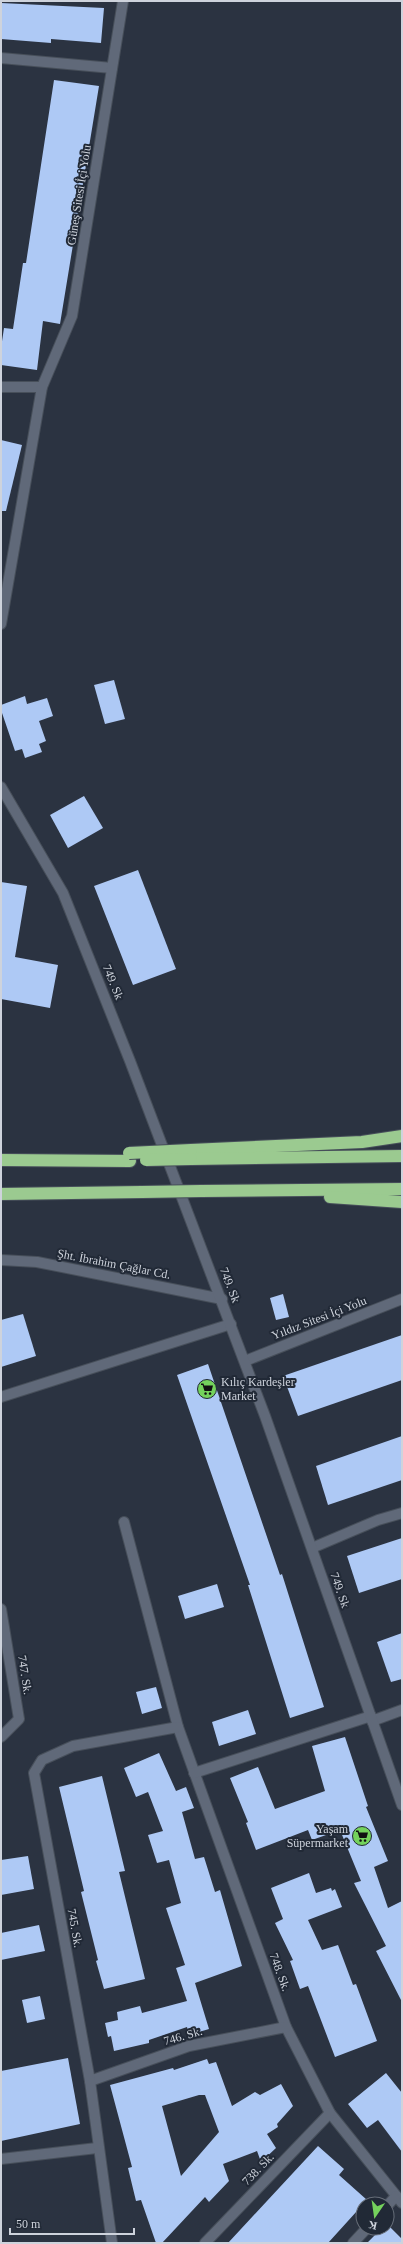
<svg xmlns="http://www.w3.org/2000/svg" width="403" height="2244" font-family="Georgia,serif">
  <style>
    .building { fill: #aec9f5; fill-rule: evenodd }
    .lines { fill: none; stroke-linecap: round; stroke-linejoin: round }
    .minor-casing { stroke: #474f5a; stroke-width: 12 }
    .tertiary-casing { stroke: #474f5a; stroke-width: 12 }
    .motorway-casing { stroke: #474f5a; stroke-width: 14 }
    .minor { stroke: #606979; stroke-width: 10 }
    .tertiary { stroke: #606979; stroke-width: 10 }
    .motorway { stroke: #9bca90; stroke-width: 12 }
    .motorway-bridge-casing { stroke: #474f5a; stroke-width: 14; stroke-linecap: butt }
    .motorway-bridge { stroke: #9bca90; stroke-width: 12 }
    .labels { text-anchor: middle; dominant-baseline: central; stroke-width: 4; stroke-linejoin: round; paint-order: stroke }
    .street-label { font-size: 12px; fill: #ced3dc; stroke: #212936 }
    .poi-label { font-size: 12px; fill: #ced3dc; stroke: #212936; text-anchor: start }
  </style>
  <rect width="100%" height="100%" fill="#2b3341"/>
  <g class="building">
    <polygon points="1,3 104,8 101,43 51,39 51,43 1,39"/>
    <polygon points="54,80 99,86 60,324 43,321 37,370 1,365 1,348 4,328 13,329 23,263 26,263"/>
    <polygon points="1,440 22,445 6,511 1,511"/>
    <polygon points="114,680 125,719 105,724 94,685"/>
    <polygon points="25,696 27,704 47,698 53,716 39,721 46,741 39,744 42,752 25,758 22,749 15,751 1,710 1,705"/>
    <polygon points="84,796 103,828 68,848 50,815"/>
    <polygon points="138,870 176,969 133,985 94,886"/>
    <polygon points="1,882 27,886 15,957 58,965 50,1008 1,999"/>
    <polygon points="283,1294 289,1317 276,1320 270,1298"/>
    <polygon points="23,1314 36,1356 1,1367 1,1320"/>
    <polygon points="402,1335 402,1380 298,1416 283,1376"/>
    <polygon points="208,1364 280,1575 282,1574 324,1707 290,1718 248,1585 250,1585 177,1375"/>
    <polygon points="402,1436 402,1480 328,1505 316,1466"/>
    <polygon points="402,1538 402,1579 359,1593 347,1556"/>
    <polygon points="217,1584 224,1607 185,1619 178,1596"/>
    <polygon points="402,1633 402,1679 391,1682 377,1642"/>
    <polygon points="156,1687 162,1708 142,1714 136,1692"/>
    <polygon points="248,1710 256,1734 219,1746 212,1722"/>
    <polygon points="345,1737 368,1806 366,1807 388,1861 374,1867 388,1908 402,1901 402,2002 376,1951 386,1946 354,1883 361,1881 340,1830 312,1840 308,1830 256,1850 246,1823 248,1822 230,1778 258,1767 275,1809 325,1791 312,1746"/>
    <polygon points="159,1753 176,1791 186,1787 194,1808 182,1812 195,1859 204,1857 215,1892 220,1890 242,1966 195,1983 209,2029 189,2035 187,2027 149,2040 149,2043 114,2051 111,2036 108,2037 105,2023 118,2020 117,2012 140,2006 142,2013 187,2001 176,1968 185,1965 166,1908 181,1903 169,1860 157,1863 148,1835 163,1831 148,1792 136,1797 124,1768"/>
    <polygon points="102,1776 125,1871 119,1872 145,1979 104,1989 96,1961 98,1960 81,1892 84,1891 59,1787"/>
    <polygon points="28,1856 34,1889 1,1895 1,1860"/>
    <polygon points="309,1873 316,1893 331,1888 332,1891 335,1889 342,1907 308,1920 322,1950 338,1945 353,1985 356,1984 377,2041 335,2057 308,1986 300,1989 290,1961 293,1960 275,1923 283,1919 271,1888"/>
    <polygon points="39,1925 45,1951 1,1960 1,1933"/>
    <polygon points="40,1996 45,2019 27,2023 22,2000"/>
    <polygon points="68,2058 80,2124 1,2141 1,2071"/>
    <path d="M 207,2059 L 209,2064 L 216,2062 L 232,2106 L 255,2092 L 260,2095 L 281,2084 L 293,2106 L 277,2124 L 278,2127 L 267,2134 L 276,2148 L 261,2162 L 257,2151 L 223,2164 L 229,2181 L 209,2202 L 205,2197 L 162,2243 L 156,2243 L 141,2200 L 136,2201 L 128,2168 L 132,2167 L 110,2085 L 173,2068 L 174,2070 ZM 199,2095 L 205,2095 L 219,2132 L 181,2176 L 162,2106 Z"/>
    <polygon points="386,2073 402,2093 402,2152 378,2120 367,2128 348,2104"/>
    <polygon points="318,2146 344,2169 339,2175 367,2200 328,2243 228,2243"/>
    <polygon points="387,2224 402,2239 402,2243 367,2243 382,2228 387,2228"/>
  </g>
  <g class="lines">
    <g class="minor-casing">
      <g id="minor">
        <polyline points="1,58 112,68"/>
        <polyline points="1,387 42,387"/>
        <polyline points="1,624 42,387 72,316 123,1"/>
        <polyline points="1,1260 37,1262 222,1299"/>
        <polyline points="245,1361 402,1299"/>
        <polyline points="1,1397 231,1324"/>
        <polyline points="124,1522 178,1727 286,2027 330,2113 402,2203"/>
        <polyline points="312,1548 378,1520 402,1513"/>
        <polyline points="1,1609 19,1719 1,1737"/>
        <polyline points="372,1721 402,1710"/>
        <polyline points="194,1773 371,1716"/>
        <polyline points="90,2081 189,2046 286,2027"/>
        <polyline points="1,2159 97,2148"/>
        <polyline points="387,2206 396,2196"/>
        <polyline points="112,2243 90,2081 34,1773 42,1760 73,1746 178,1727"/>
        <polyline points="205,2243 330,2113"/>
        <polyline points="353,2243 367,2228"/>
      </g>
    </g>
    <g class="tertiary-casing">
      <polyline id="tertiary" points="1,787 63,893 130,1061 265,1416 402,1805"/>
    </g>
    <g class="motorway-casing">
      <g id="motorway">
        <polyline points="191,1150 362,1142 402,1136"/>
        <polyline points="191,1159 402,1156"/>
        <polyline points="1,1160 130,1161"/>
        <polyline points="201,1191 402,1189"/>
        <polyline points="1,1194 142,1192"/>
        <polyline points="330,1197 402,1202"/>
      </g>
    </g>
    <use href="#minor" class="minor"/>
    <use href="#tertiary" class="tertiary"/>
    <use href="#motorway" class="motorway"/>
    <g class="motorway-bridge-casing">
      <g id="motorway-bridge">
        <polyline points="129,1153 191,1150"/>
        <polyline points="146,1160 191,1159"/>
        <polyline points="142,1192 201,1191"/>
      </g>
    </g>
    <use href="#motorway-bridge" class="motorway-bridge"/>
  </g>
  <defs>
    <g id="supermarket-disc" transform="scale(1)"><circle r="9.5" fill="#74d25c" stroke="#212936"/><path d="M-6-5.5h2.5l.6 2H6L4.5 2H-2.5L-4.4-4H-6ZM-1.5 3.2a1.3 1.3 0 1 0 .1 0ZM3 3.2a1.3 1.3 0 1 0 .1 0Z" fill="#111"/></g>
  </defs>
  <g fill-rule="evenodd">
    <use href="#supermarket-disc" x="207" y="1389"/>
    <use href="#supermarket-disc" x="362" y="1836"/>
  </g>
  <g class="labels">
    <g class="street-label">
      <text transform="translate(79 195) rotate(-81)">Güneş Sitesi İçi Yolu</text>
      <text transform="translate(113 982) rotate(68)">749. Sk</text>
      <text transform="translate(114 1264) rotate(11)">Şht. İbrahim Çağlar Cd.</text>
      <text transform="translate(230 1285) rotate(69)">749. Sk</text>
      <text transform="translate(319 1318) rotate(-21)">Yıldız Sitesi İçi Yolu</text>
      <text transform="translate(340 1590) rotate(71)">749. Sk</text>
      <text transform="translate(25 1675) rotate(81)">747. Sk.</text>
      <text transform="translate(75 1928) rotate(80)">745. Sk.</text>
      <text transform="translate(280 1972) rotate(70)">748. Sk.</text>
      <text transform="translate(183 2036) rotate(-16)">746. Sk.</text>
      <text transform="translate(258 2169) rotate(-46)">738. Sk.</text>
    </g>
    <g class="poi-label">
      <text x="221" y="1382">Kılıç Kardeşler<tspan x="221" dy="14">Market</tspan></text>
      <text x="348" y="1829" text-anchor="end">Yaşam<tspan x="348" dy="14">Süpermarket</tspan></text>
    </g>
  </g>
  <rect width="403" height="2244" fill="none" stroke="#ced3dc" stroke-width="4"/>
  <g transform="translate(375 2216) rotate(193)"><circle r="19" fill="#212936" stroke="#666d78"/>
  <path d="M0-3L7 15L0 10L-7 15Z" fill="#74d25c"/>
  <text y="-6" font-size="11" font-weight="bold" text-anchor="middle" fill="#ced3dc">K</text>
  </g>
  <path d="M10 2228v6h124v-6" fill="none" stroke="#ced3dc" stroke-width="2"/>
  <text x="16" y="2228" font-size="12" fill="#ced3dc" stroke="#212936" stroke-width="3" paint-order="stroke">50 m</text>
</svg>
